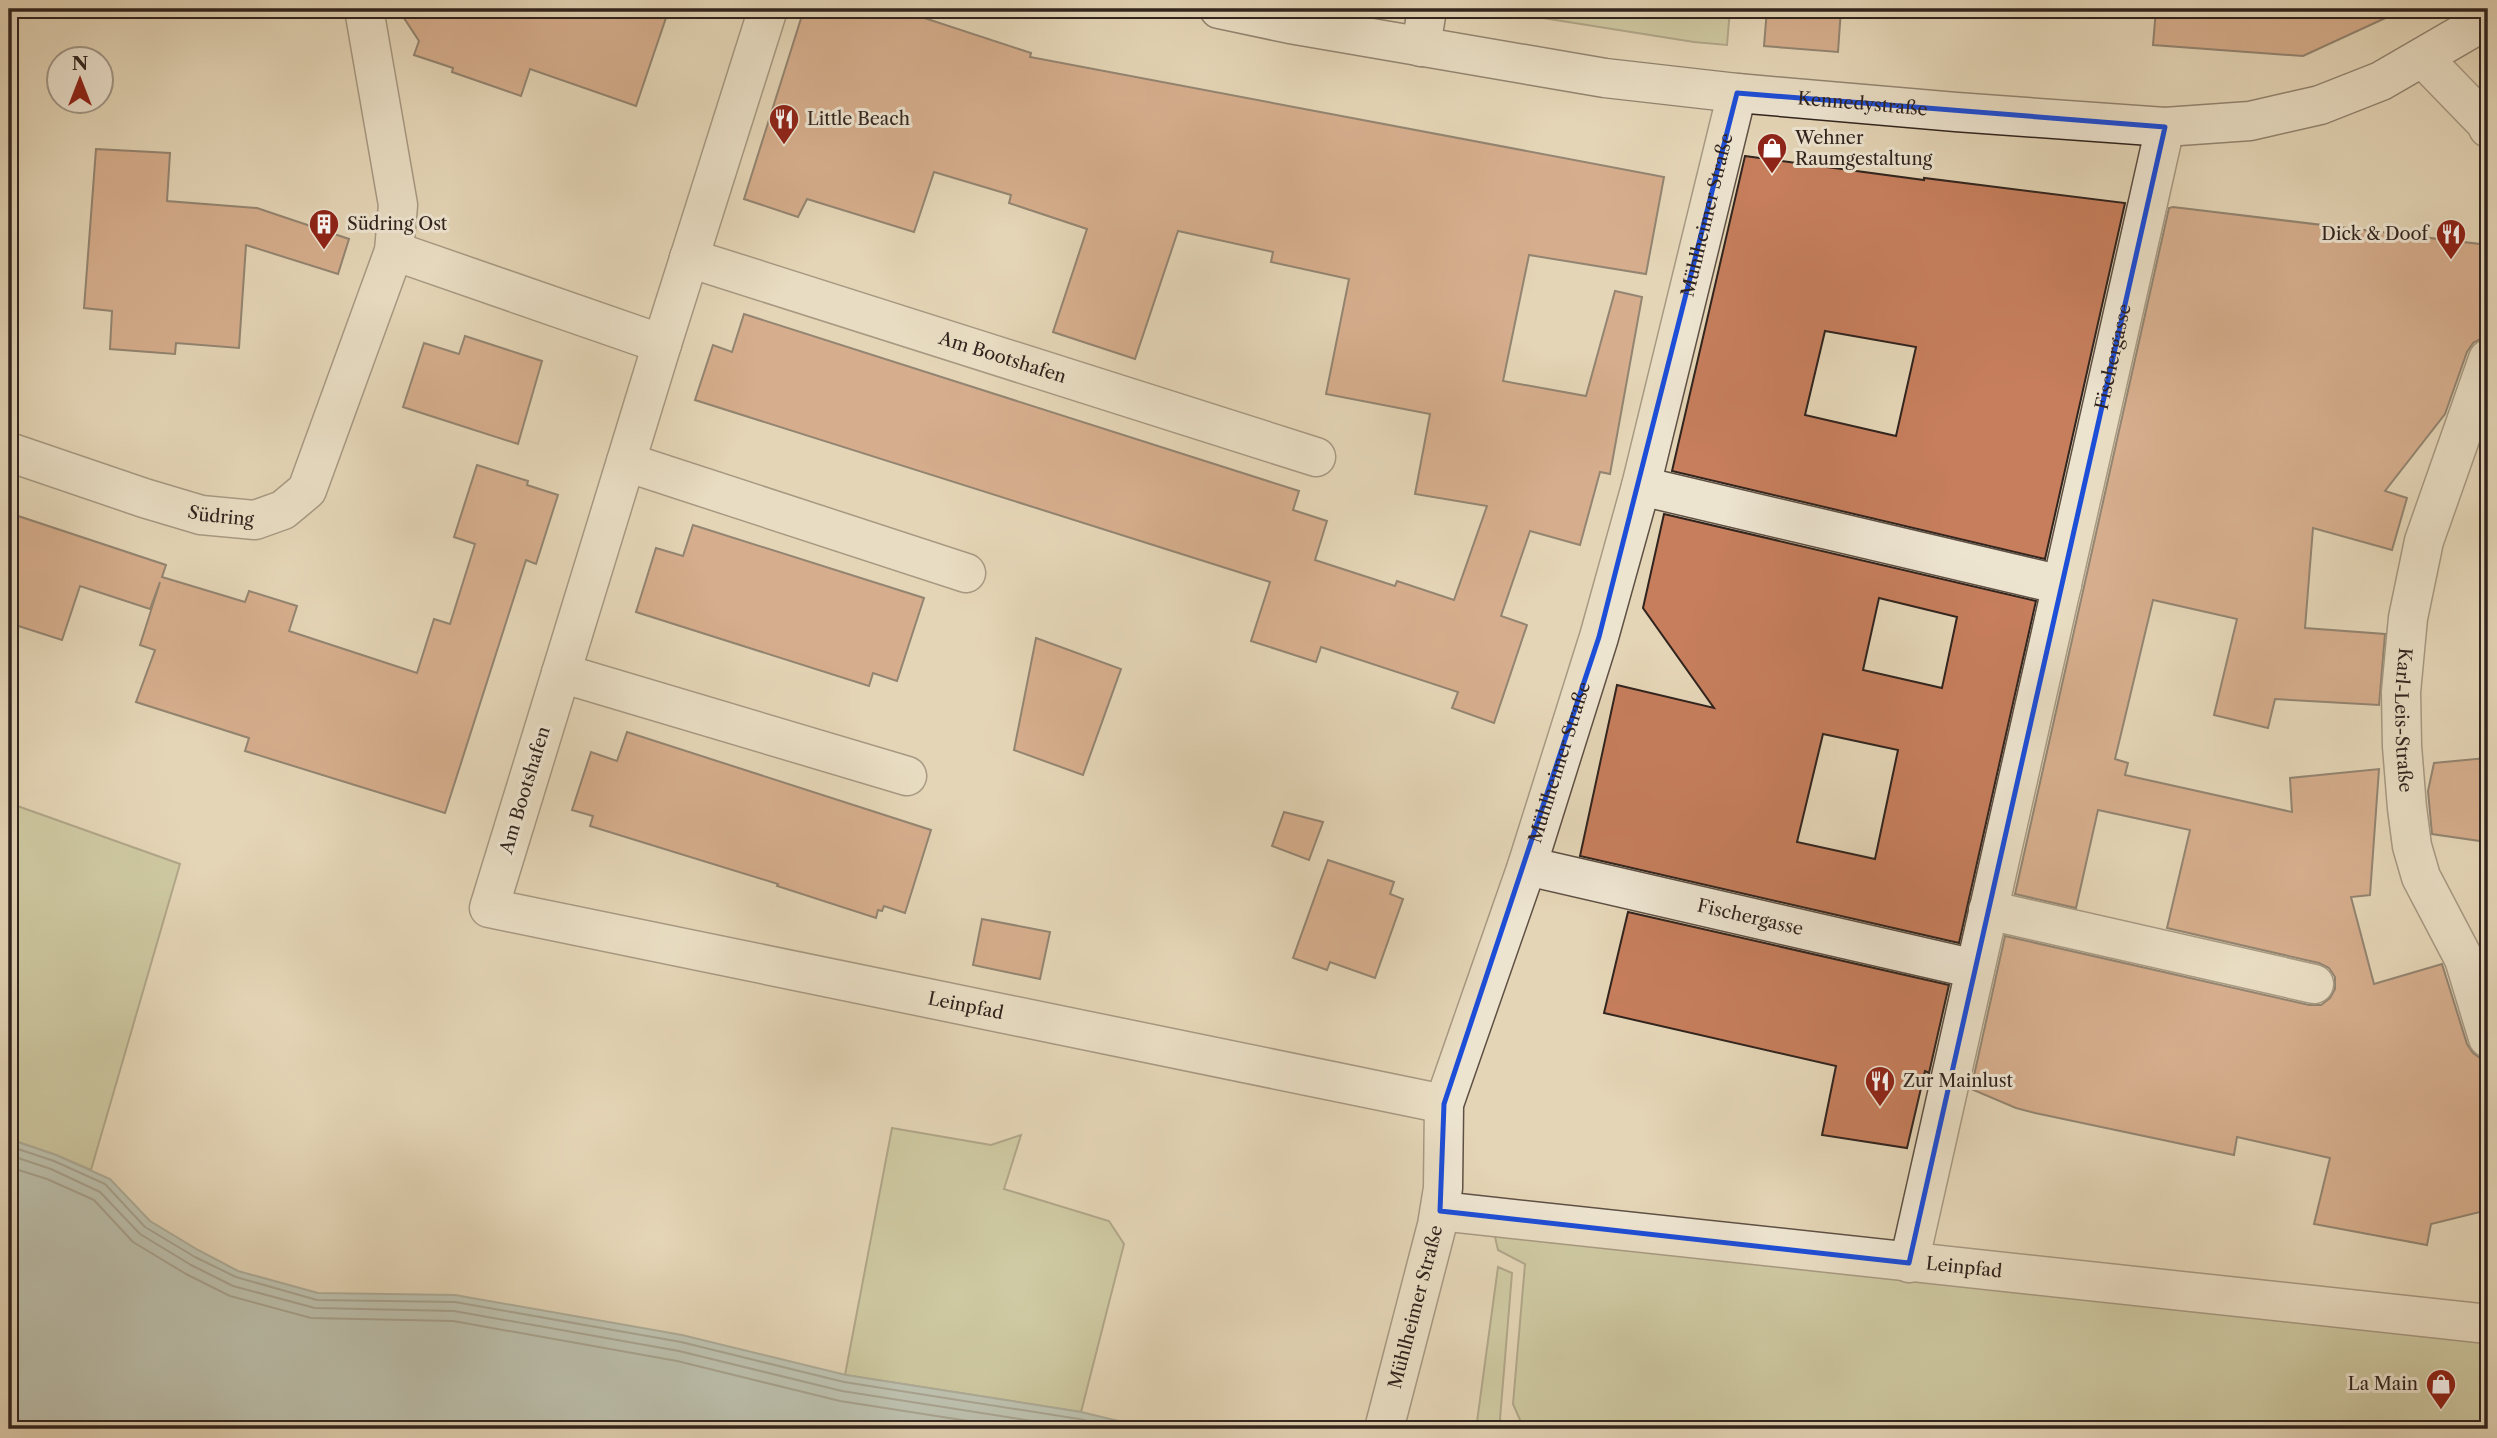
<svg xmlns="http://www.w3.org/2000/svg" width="2497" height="1438" font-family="'Libre Caslon Text',serif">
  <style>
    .green { fill: #b5bd8d; stroke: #737056; stroke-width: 2 }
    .water { fill: #97b7b5; stroke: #6e7c79; stroke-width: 2 }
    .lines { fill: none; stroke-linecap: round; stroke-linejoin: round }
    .shore { stroke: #646e6a; stroke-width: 2 }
    .building { fill: #c67e5c; stroke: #31241e; stroke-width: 2; fill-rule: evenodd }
    .street-casing { stroke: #5e5044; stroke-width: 41 }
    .secondary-casing { stroke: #31241e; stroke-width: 41 }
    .street { stroke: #ede4d0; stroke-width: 38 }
    .secondary { stroke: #ede4d0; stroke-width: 38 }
    .marked { fill: none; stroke: #1d4ed8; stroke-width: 5; stroke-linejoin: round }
    .labels { text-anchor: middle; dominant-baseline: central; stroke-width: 6; stroke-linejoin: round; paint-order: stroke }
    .street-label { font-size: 18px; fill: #31241e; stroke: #ede4d0 }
    .poi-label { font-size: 18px; fill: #31241e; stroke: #ede4d0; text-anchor: start }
  </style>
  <rect width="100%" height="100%" fill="#e4d5b6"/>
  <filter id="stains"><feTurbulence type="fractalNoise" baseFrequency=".00286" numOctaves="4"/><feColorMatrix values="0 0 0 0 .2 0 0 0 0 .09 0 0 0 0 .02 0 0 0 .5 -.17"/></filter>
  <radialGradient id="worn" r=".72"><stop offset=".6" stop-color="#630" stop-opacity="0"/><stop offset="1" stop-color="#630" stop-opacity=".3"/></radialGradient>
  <g class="green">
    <polygon points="1499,9 1730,9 1727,45 1694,42 1499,11"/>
    <polygon points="9,803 180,864 91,1170 56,1155 9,1139"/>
    <polygon points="892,1128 991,1145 1021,1135 1004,1189 1109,1221 1124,1244 1081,1412 845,1375"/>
    <polygon points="1493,1228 2488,1341 2488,1429 1524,1429 1513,1404 1525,1264 1498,1250"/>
    <polygon points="1498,1267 1512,1273 1500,1419 1505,1429 1476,1429"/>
  </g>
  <polygon class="water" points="9,1139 56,1155 110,1179 150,1221 198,1250 238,1271 318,1293 455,1295 682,1335 846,1375 1081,1412 1152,1429 9,1429"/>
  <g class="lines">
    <g class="shore">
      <polyline points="9,1146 54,1161 105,1184 145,1227 195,1257 236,1277 317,1300 455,1302 681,1342 844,1382 1079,1419 1122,1429"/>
      <polyline points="9,1155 51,1169 100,1192 140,1234 191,1265 233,1286 315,1308 454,1311 679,1351 842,1391 1083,1429"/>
      <polyline points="9,1167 47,1179 94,1200 133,1242 186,1274 230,1296 311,1318 453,1321 677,1361 840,1401 1019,1429"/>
    </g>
  </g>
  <g class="building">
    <polygon points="398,9 669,9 636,106 530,69 521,96 452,72 453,68 414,55 419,41"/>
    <polygon points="804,9 897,9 1031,53 1030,57 1664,177 1646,274 1529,255 1503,381 1586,396 1615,291 1642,297 1610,474 1600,472 1580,545 1530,531 1501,616 1527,625 1494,723 1452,708 1458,692 1321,647 1316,662 1251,641 1270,582 695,400 713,345 732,352 744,314 1299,491 1293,510 1327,521 1315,560 1395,586 1397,581 1454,600 1487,506 1415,494 1430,414 1326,394 1349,279 1271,262 1273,252 1178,231 1135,359 1053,332 1087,229 1009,203 1011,195 934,172 914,232 807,199 798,217 744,199"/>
    <polygon points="1767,9 1841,9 1838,52 1764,46"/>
    <polygon points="2156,9 2405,9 2303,56 2153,45"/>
    <polygon points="96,149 170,153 167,201 257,208 349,239 338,274 246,245 239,348 176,343 175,354 110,349 112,311 84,308"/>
    <path d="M 1745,156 L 1924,180 L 1924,178 L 2125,203 L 2045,559 L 1672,471 ZM 1825,331 L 1916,347 L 1896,436 L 1805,415 Z"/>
    <polygon points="2173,207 2488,245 2488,319 2480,339 2473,343 2467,352 2445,414 2385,491 2407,498 2392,550 2313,528 2305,628 2385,634 2379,705 2275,699 2268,728 2214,715 2237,619 2153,600 2115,759 2128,763 2125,775 2292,812 2290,778 2379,769 2370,895 2351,897 2374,984 2442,964 2467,1044 2473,1053 2480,1058 2488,1087 2488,1095 2482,1097 2488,1139 2488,1210 2431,1224 2427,1245 2314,1224 2330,1158 2237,1137 2234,1155 2035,1113 2016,1108 1971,1089 2005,936 2309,1005 2321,1005 2330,998 2335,989 2335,977 2329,968 2319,963 2167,928 2190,830 2098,810 2076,908 2015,894 2169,208"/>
    <polygon points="465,336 542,361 518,444 403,407 424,343 459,354"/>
    <polygon points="477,465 528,481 527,485 558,495 536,564 526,560 445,813 245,751 249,738 136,702 155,650 140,645 160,582 150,609 80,586 62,640 9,623 9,513 166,565 162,577 245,602 249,591 297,606 289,631 417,673 434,619 450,624 475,544 454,537"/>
    <path d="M 1664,514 L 2036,601 L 1959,943 L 1580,856 L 1617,685 L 1714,708 L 1643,608 ZM 1879,598 L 1957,617 L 1942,688 L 1863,670 ZM 1823,734 L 1898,750 L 1875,859 L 1797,842 Z"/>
    <polygon points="693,525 924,598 897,681 873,673 869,686 636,612 656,548 683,556"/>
    <polygon points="1036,638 1121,669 1083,775 1014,750"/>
    <polygon points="627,732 931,830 905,913 884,906 882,911 878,910 876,918 777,886 778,884 590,826 593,816 572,810 591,752 617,761"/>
    <polygon points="2486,758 2480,841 2432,834 2428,791 2434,763"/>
    <polygon points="1284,812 1323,822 1309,860 1272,846"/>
    <polygon points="1328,860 1394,882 1390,894 1403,899 1375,978 1330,962 1327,970 1293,958"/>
    <polygon points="1628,912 1949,985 1929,1073 1925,1071 1907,1148 1822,1135 1836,1066 1604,1013"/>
    <polygon points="982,919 1050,932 1040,979 973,965"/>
  </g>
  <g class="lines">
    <g class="street-casing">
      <g id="street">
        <path id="s1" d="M 768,9 L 662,344 L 489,908 L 1444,1104"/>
        <polyline points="2423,58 2486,123 2488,128"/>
        <polyline points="394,251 662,344"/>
        <path id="s2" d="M 689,258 L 1316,457"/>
        <path id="s3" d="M 2488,359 L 2424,541 L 2408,618 L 2401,692 L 2402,746 L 2407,808 L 2412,846 L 2421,877 L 2464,959 L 2488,1038"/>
        <path id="s4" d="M 9,452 L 144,498 L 201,515 L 255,520 L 283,510 L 307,490 L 394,251 L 398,205 L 364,9"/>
        <polyline points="626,462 966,573"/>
        <polyline points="1641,486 2062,585"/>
        <polyline points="561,673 907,776"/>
        <path id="s5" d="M 1527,866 L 1975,969"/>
        <polyline points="1988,910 2314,984"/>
        <path id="s6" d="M 1440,1211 L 2488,1324"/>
        <path id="s7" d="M 1909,1263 L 2165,127"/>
        <path id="s8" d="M 1384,1429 L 1437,1225 L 1443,1188 L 1444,1104 L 1527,866 L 1599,637 L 1641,486 L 1737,93"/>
      </g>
    </g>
    <g class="secondary-casing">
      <g id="secondary">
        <path id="s9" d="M 1219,9 L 1290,24 L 1605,78 L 1737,93 L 1956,112 L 2165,127 L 2250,121 L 2320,105 L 2381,81 L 2488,19"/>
        <polyline points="1421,47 1427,9"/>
      </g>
    </g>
    <use href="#street" class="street"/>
    <use href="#secondary" class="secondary"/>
  </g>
  <path d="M0 0H2497V1438H0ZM 1737,93 L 2165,127 L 1909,1263 L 1440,1211 L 1444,1104 L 1599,637 Z" fill="#e4d5b6" fill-opacity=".55" fill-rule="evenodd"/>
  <path class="marked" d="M 1737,93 L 2165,127 L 1909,1263 L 1440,1211 L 1444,1104 L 1599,637 Z"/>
  <defs>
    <g id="restaurant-pin" transform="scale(1.575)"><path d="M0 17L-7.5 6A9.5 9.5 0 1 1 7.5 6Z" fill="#8f2418" stroke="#ede4d0"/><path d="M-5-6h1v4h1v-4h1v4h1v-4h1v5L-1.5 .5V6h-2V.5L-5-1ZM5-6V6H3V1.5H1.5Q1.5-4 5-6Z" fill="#fff"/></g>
    <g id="shop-pin" transform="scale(1.575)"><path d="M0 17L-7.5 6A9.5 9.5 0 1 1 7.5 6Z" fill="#8f2418" stroke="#ede4d0"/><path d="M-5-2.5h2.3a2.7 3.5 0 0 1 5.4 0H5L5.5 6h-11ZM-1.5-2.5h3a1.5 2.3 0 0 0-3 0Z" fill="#fff"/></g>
    <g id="building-pin" transform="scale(1.575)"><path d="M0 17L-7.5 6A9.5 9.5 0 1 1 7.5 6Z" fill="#8f2418" stroke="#ede4d0"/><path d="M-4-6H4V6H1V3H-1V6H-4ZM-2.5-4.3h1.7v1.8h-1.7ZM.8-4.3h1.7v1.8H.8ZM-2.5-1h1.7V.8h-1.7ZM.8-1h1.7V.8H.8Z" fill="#fff"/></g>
  </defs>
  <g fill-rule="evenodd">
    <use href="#restaurant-pin" x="784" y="119"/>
    <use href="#shop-pin" x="1772" y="148"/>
    <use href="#building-pin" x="324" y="224"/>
    <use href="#restaurant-pin" x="2451" y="234"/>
    <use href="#restaurant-pin" x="1880" y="1081"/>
    <use href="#shop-pin" x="2441" y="1384"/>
  </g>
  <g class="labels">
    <g class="street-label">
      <text stroke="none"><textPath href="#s9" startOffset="651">Kennedystraße</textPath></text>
      <text stroke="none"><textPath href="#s8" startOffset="1260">Mühlheimer Straße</textPath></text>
      <text stroke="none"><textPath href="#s7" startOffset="929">Fischergasse</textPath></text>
      <text stroke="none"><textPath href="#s2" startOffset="329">Am Bootshafen</textPath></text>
      <text stroke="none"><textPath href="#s4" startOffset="222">Südring</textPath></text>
      <text stroke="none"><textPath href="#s3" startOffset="374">Karl-Leis-Straße</textPath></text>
      <text stroke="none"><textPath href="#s8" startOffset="693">Mühlheimer Straße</textPath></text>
      <text transform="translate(525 790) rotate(-73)">Am Bootshafen</text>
      <text stroke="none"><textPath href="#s5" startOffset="229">Fischergasse</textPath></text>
      <text stroke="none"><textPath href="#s1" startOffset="1428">Leinpfad</textPath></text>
      <text stroke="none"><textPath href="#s6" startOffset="527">Leinpfad</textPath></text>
      <text stroke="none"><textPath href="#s8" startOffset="126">Mühlheimer Straße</textPath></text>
    </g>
    <g class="poi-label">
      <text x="807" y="119">Little Beach</text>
      <text x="1795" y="138">Wehner<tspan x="1795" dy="21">Raumgestaltung</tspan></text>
      <text x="347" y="224">Südring Ost</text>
      <text x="2428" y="234" text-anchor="end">Dick &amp; Doof</text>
      <text x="1903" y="1081">Zur Mainlust</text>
      <text x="2418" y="1384" text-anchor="end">La Main</text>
    </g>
  </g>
  <rect width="2497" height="1438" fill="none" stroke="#e4d5b6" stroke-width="35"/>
  <rect x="10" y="10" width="2476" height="1417" fill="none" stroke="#31241e" stroke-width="3.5"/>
  <rect x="18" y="18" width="2462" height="1403" fill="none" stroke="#31241e" stroke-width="2"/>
  <g transform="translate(80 80)"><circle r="33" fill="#ede4d0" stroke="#a29789" stroke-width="2"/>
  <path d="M0-5L12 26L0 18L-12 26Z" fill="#8f2418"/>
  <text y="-10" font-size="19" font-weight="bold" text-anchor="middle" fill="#31241e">N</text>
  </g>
  <rect width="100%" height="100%" filter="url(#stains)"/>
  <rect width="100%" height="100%" fill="url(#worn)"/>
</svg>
